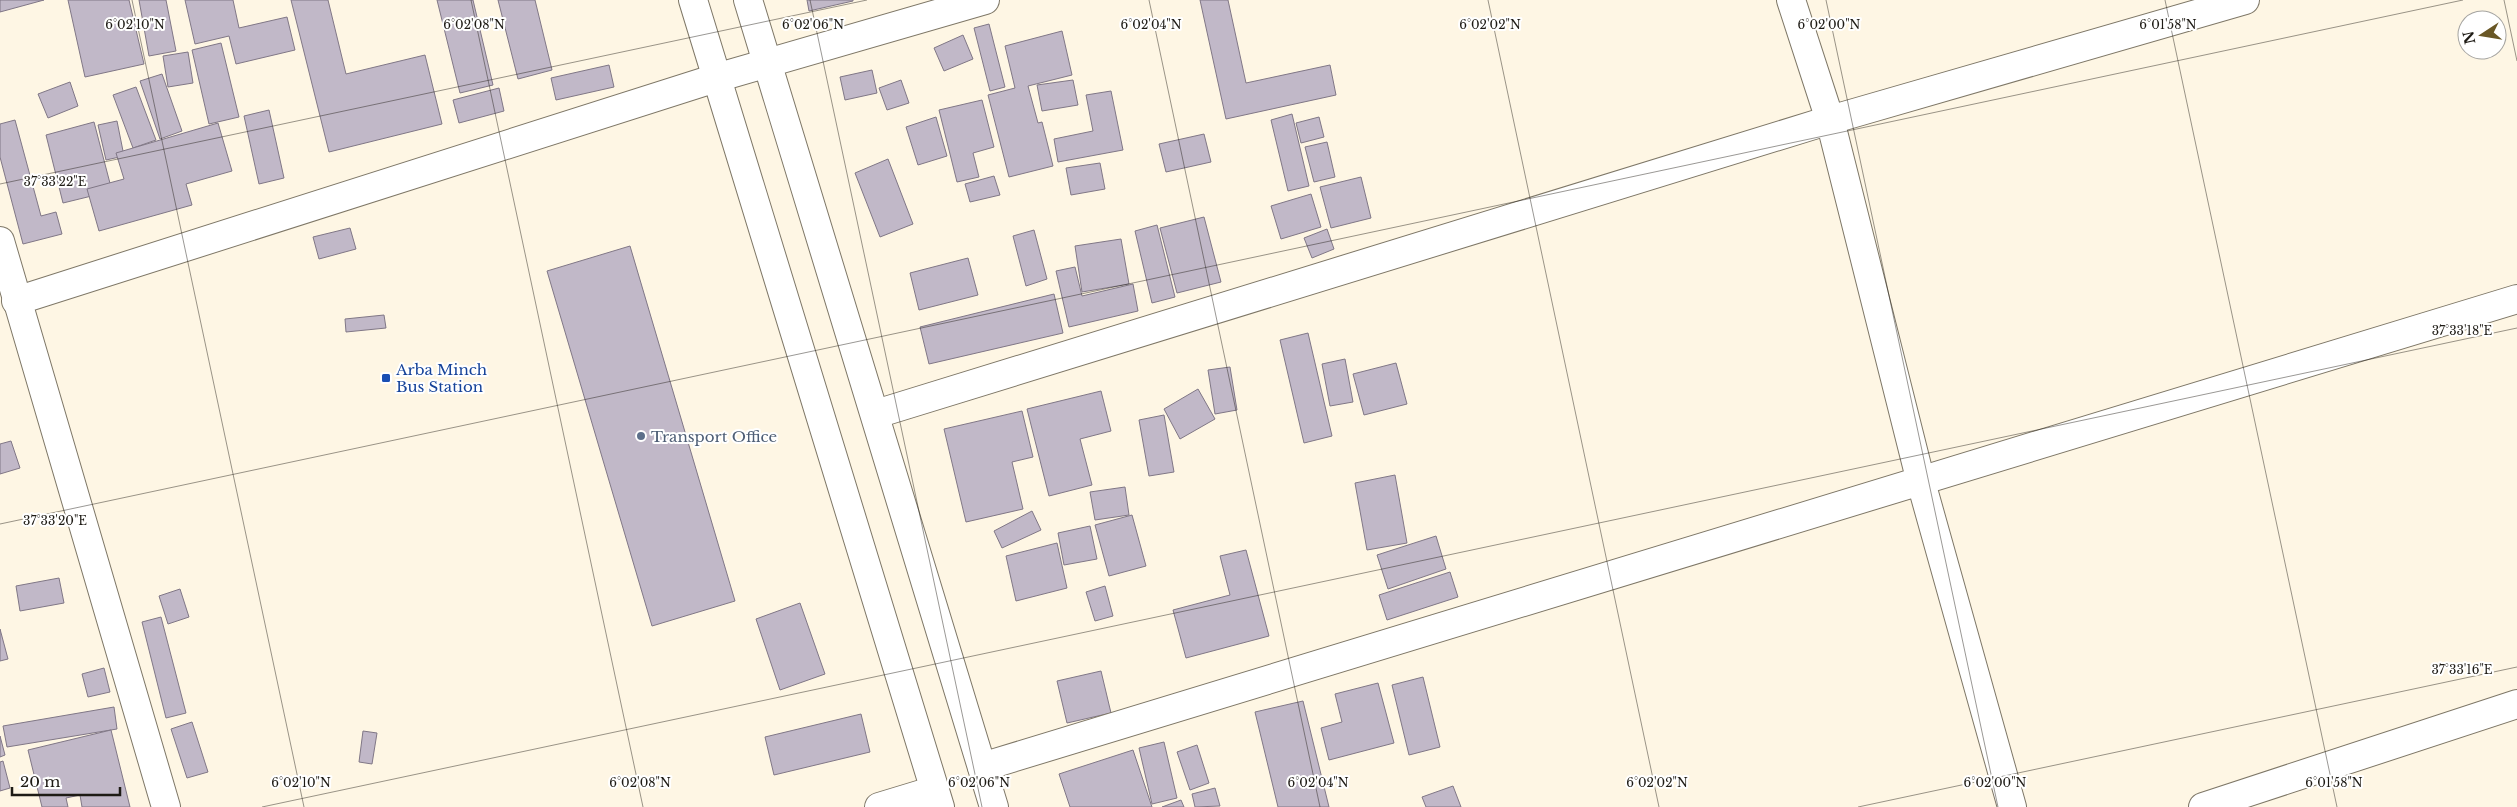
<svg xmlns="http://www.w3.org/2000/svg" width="2517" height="807" font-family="'Libre Baskerville',serif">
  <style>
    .building { fill: #c1b8c8; stroke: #807786 }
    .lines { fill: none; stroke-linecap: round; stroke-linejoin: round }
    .minor-casing { stroke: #7e7767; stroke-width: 30 }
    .major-casing { stroke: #7e7767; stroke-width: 30 }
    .minor { stroke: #fff; stroke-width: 28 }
    .major { stroke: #fff; stroke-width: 28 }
    .ticks { fill: none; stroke: #1e1b15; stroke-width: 1; stroke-opacity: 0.45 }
    .transit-dot { fill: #1a4fb4; stroke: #fff; stroke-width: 2 }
    .service-dot { fill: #5c6f8a; stroke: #fff; stroke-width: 2 }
    .labels { text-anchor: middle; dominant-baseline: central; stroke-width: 4; stroke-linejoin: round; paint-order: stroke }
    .transit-label { font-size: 15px; fill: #164399; stroke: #fff; text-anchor: start }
    .service-label { font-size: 15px; fill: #4e5e75; stroke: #fff; text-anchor: start }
    .ticks-label { font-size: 12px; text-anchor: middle; fill: #1e1b15; stroke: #fff; stroke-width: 4; stroke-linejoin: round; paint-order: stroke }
  </style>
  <rect width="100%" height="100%" fill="#fef6e4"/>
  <g class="building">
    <polygon points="0,0 44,0 0,12"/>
    <polygon points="68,0 129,0 144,64 85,77"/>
    <polygon points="139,0 166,0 176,51 149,56"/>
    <polygon points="185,0 233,0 239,28 287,17 295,50 236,64 229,36 195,44"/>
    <polygon points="291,0 328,0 346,74 425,55 442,124 329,152"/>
    <polygon points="437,0 473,0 493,85 460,93"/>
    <polygon points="498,0 535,0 552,70 518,79"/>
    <polygon points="807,0 853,0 853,1 809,11"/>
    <polygon points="1200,0 1228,0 1246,83 1330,65 1336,95 1226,119"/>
    <polygon points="989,24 1005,87 990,91 974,28"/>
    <polygon points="1062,31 1072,75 1028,86 1038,123 1042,122 1053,166 1009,177 988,95 1015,88 1005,46"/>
    <polygon points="963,35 973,59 944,71 934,48"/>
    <polygon points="221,43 239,117 209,124 192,50"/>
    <polygon points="188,52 193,83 168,87 163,56"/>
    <polygon points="609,65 614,87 556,100 551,78"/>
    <polygon points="872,70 877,93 845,100 840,77"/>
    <polygon points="162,74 182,131 160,139 140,81"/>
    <polygon points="901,80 909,103 887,110 879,88"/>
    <polygon points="1073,80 1078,105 1042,111 1037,85"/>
    <polygon points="70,82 78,106 48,118 38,94"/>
    <polygon points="136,87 156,140 133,148 113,95"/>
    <polygon points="499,88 504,111 459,123 453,100"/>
    <polygon points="1111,91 1123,150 1058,162 1054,139 1093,131 1086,95"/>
    <polygon points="982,100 994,147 973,153 979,177 957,182 939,110"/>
    <polygon points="269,110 284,178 259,184 244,116"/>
    <polygon points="1292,114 1309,186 1288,191 1271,120"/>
    <polygon points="936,117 947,156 918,165 906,127"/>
    <polygon points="1319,117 1324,137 1301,143 1296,123"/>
    <polygon points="15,120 41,216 56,212 62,234 23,244 0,157 0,124"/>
    <polygon points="117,121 124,156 106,160 98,125"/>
    <polygon points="94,122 112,191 63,203 46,135"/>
    <polygon points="218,123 232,171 186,184 192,205 99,231 87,189 124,179 116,153"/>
    <polygon points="1204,134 1211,162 1166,172 1159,144"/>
    <polygon points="1327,142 1335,177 1314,182 1305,147"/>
    <polygon points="888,159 913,224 880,237 855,173"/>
    <polygon points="1100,163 1105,189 1071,195 1066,168"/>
    <polygon points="994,176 1000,195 970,202 965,184"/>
    <polygon points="1361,177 1371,218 1331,228 1320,187"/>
    <polygon points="1311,194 1321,227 1281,239 1271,206"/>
    <polygon points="1204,217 1221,282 1177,293 1160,228"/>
    <polygon points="1157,225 1175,297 1152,303 1135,231"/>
    <polygon points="350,228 356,249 319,259 313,237"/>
    <polygon points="1327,229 1334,249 1312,258 1304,238"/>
    <polygon points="1034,230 1047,279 1026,286 1013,236"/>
    <polygon points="1121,239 1129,284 1082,292 1075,246"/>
    <polygon points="630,246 735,601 652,626 547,271"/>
    <polygon points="968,258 978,295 919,310 910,273"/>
    <polygon points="1075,267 1082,296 1133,284 1138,311 1069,327 1056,271"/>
    <polygon points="1054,294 1063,333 929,364 920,327"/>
    <polygon points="384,315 386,328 346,332 345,319"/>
    <polygon points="1308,333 1332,436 1304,443 1280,340"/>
    <polygon points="1345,359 1353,402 1330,406 1322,364"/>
    <polygon points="1396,363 1407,404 1364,415 1353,374"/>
    <polygon points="1230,367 1237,410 1215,414 1208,370"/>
    <polygon points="1198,389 1215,419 1180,439 1164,409"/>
    <polygon points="1101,391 1111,431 1080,439 1092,485 1049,496 1027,409"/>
    <polygon points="1022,411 1033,457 1012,462 1023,509 966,522 944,429"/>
    <polygon points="1164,415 1174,472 1149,476 1139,420"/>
    <polygon points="11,441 20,468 0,474 0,444"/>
    <polygon points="1395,475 1407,543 1367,550 1355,483"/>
    <polygon points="1125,487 1129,515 1095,520 1090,492"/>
    <polygon points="1032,511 1041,530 1002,548 994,531"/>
    <polygon points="1132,515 1146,566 1109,576 1095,525"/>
    <polygon points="1090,526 1097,559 1064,565 1058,533"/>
    <polygon points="1436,536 1446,569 1388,589 1377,555"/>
    <polygon points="1057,543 1067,588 1016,601 1006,556"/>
    <polygon points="1246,550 1269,636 1186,658 1173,610 1230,595 1220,556"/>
    <polygon points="1450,572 1458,597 1387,620 1379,595"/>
    <polygon points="59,578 64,603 20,611 16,586"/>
    <polygon points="1105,586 1113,616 1095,621 1086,592"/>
    <polygon points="180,589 189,617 168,624 159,596"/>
    <polygon points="800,603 825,674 780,690 756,619"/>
    <polygon points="161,617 186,713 166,718 142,622"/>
    <polygon points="0,629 8,659 0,661"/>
    <polygon points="104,668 110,692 88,697 82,674"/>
    <polygon points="1101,671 1111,713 1067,723 1057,681"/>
    <polygon points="1423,677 1440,747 1409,755 1392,685"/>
    <polygon points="1378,683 1394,743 1329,760 1321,728 1342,722 1335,694"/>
    <polygon points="1303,701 1329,807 1278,807 1255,712"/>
    <polygon points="114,707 117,729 7,747 3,726"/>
    <polygon points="861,714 870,752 774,775 765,737"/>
    <polygon points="192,722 208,772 187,778 171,729"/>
    <polygon points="111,730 130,807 82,807 80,795 66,798 68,807 42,807 28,750"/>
    <polygon points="363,731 377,733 372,764 359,762"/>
    <polygon points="0,736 5,755 0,757"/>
    <polygon points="1164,742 1177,798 1152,804 1139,748"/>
    <polygon points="1197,745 1209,783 1190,790 1177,752"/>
    <polygon points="1133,750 1152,807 1070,807 1059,774"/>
    <polygon points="3,761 10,788 0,791 0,762"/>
    <polygon points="1453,786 1461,807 1426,807 1422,797"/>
    <polygon points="1215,788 1220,806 1195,807 1192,794"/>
    <polygon points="1181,800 1184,807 1162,807"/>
  </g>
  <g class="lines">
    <g class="minor-casing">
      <g id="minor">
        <polyline points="1791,0 1830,120 1921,482 2012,807"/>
        <polyline points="0,241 166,807"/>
        <polyline points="16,301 716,78 985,0"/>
        <polyline points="876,414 1830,120 2245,0"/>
        <polyline points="982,767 2517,299"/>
        <polyline points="879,807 935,790"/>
        <polyline points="2203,807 2517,704"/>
      </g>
    </g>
    <g class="major-casing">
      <g id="major">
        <polyline points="693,0 940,807"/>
        <polyline points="748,0 994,807"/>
      </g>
    </g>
    <use href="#minor" class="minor"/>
    <use href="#major" class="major"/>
  </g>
  <path class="ticks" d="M 132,0 L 304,807M 471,0 L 643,807M 810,0 L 982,807M 1149,0 L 1320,807M 1488,0 L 1659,807M 1826,0 L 1998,807M 2165,0 L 2337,807M 2504,0 L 2517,61M 0,184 L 867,0M 0,524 L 2463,0M 262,807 L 2517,328M 1858,807 L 2517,667"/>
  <rect class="transit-dot" x="381" y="373" width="10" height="10" rx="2.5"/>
  <circle class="service-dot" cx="641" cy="436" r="5"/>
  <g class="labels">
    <g class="transit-label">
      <text x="396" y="369">Arba Minch<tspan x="396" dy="17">Bus Station</tspan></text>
    </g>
    <g class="service-label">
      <text x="651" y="436">Transport Office</text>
    </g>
  </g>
  <g class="ticks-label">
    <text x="135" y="29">6°02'10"N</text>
    <text x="474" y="29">6°02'08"N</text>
    <text x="813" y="29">6°02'06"N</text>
    <text x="1151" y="29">6°02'04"N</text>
    <text x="1490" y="29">6°02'02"N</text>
    <text x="1829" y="29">6°02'00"N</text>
    <text x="2168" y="29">6°01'58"N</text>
    <text x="55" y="186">37°33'22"E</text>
    <text x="2462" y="335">37°33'18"E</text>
    <text x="55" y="525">37°33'20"E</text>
    <text x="2462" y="674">37°33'16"E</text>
    <text x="301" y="787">6°02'10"N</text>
    <text x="640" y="787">6°02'08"N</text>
    <text x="979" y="787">6°02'06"N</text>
    <text x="1318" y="787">6°02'04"N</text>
    <text x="1657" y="787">6°02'02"N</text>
    <text x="1995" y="787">6°02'00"N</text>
    <text x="2334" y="787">6°01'58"N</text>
  </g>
  <g transform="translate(2482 35) rotate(258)"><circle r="24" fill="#ffffff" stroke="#a5a4a1"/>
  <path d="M0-4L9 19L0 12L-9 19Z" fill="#695725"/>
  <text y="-8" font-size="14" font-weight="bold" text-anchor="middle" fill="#1e1b15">N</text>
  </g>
  <path d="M12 787v8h108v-8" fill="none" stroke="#1e1b15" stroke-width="2.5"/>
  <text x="20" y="787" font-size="15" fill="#1e1b15" stroke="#ffffff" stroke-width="4" paint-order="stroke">20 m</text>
</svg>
